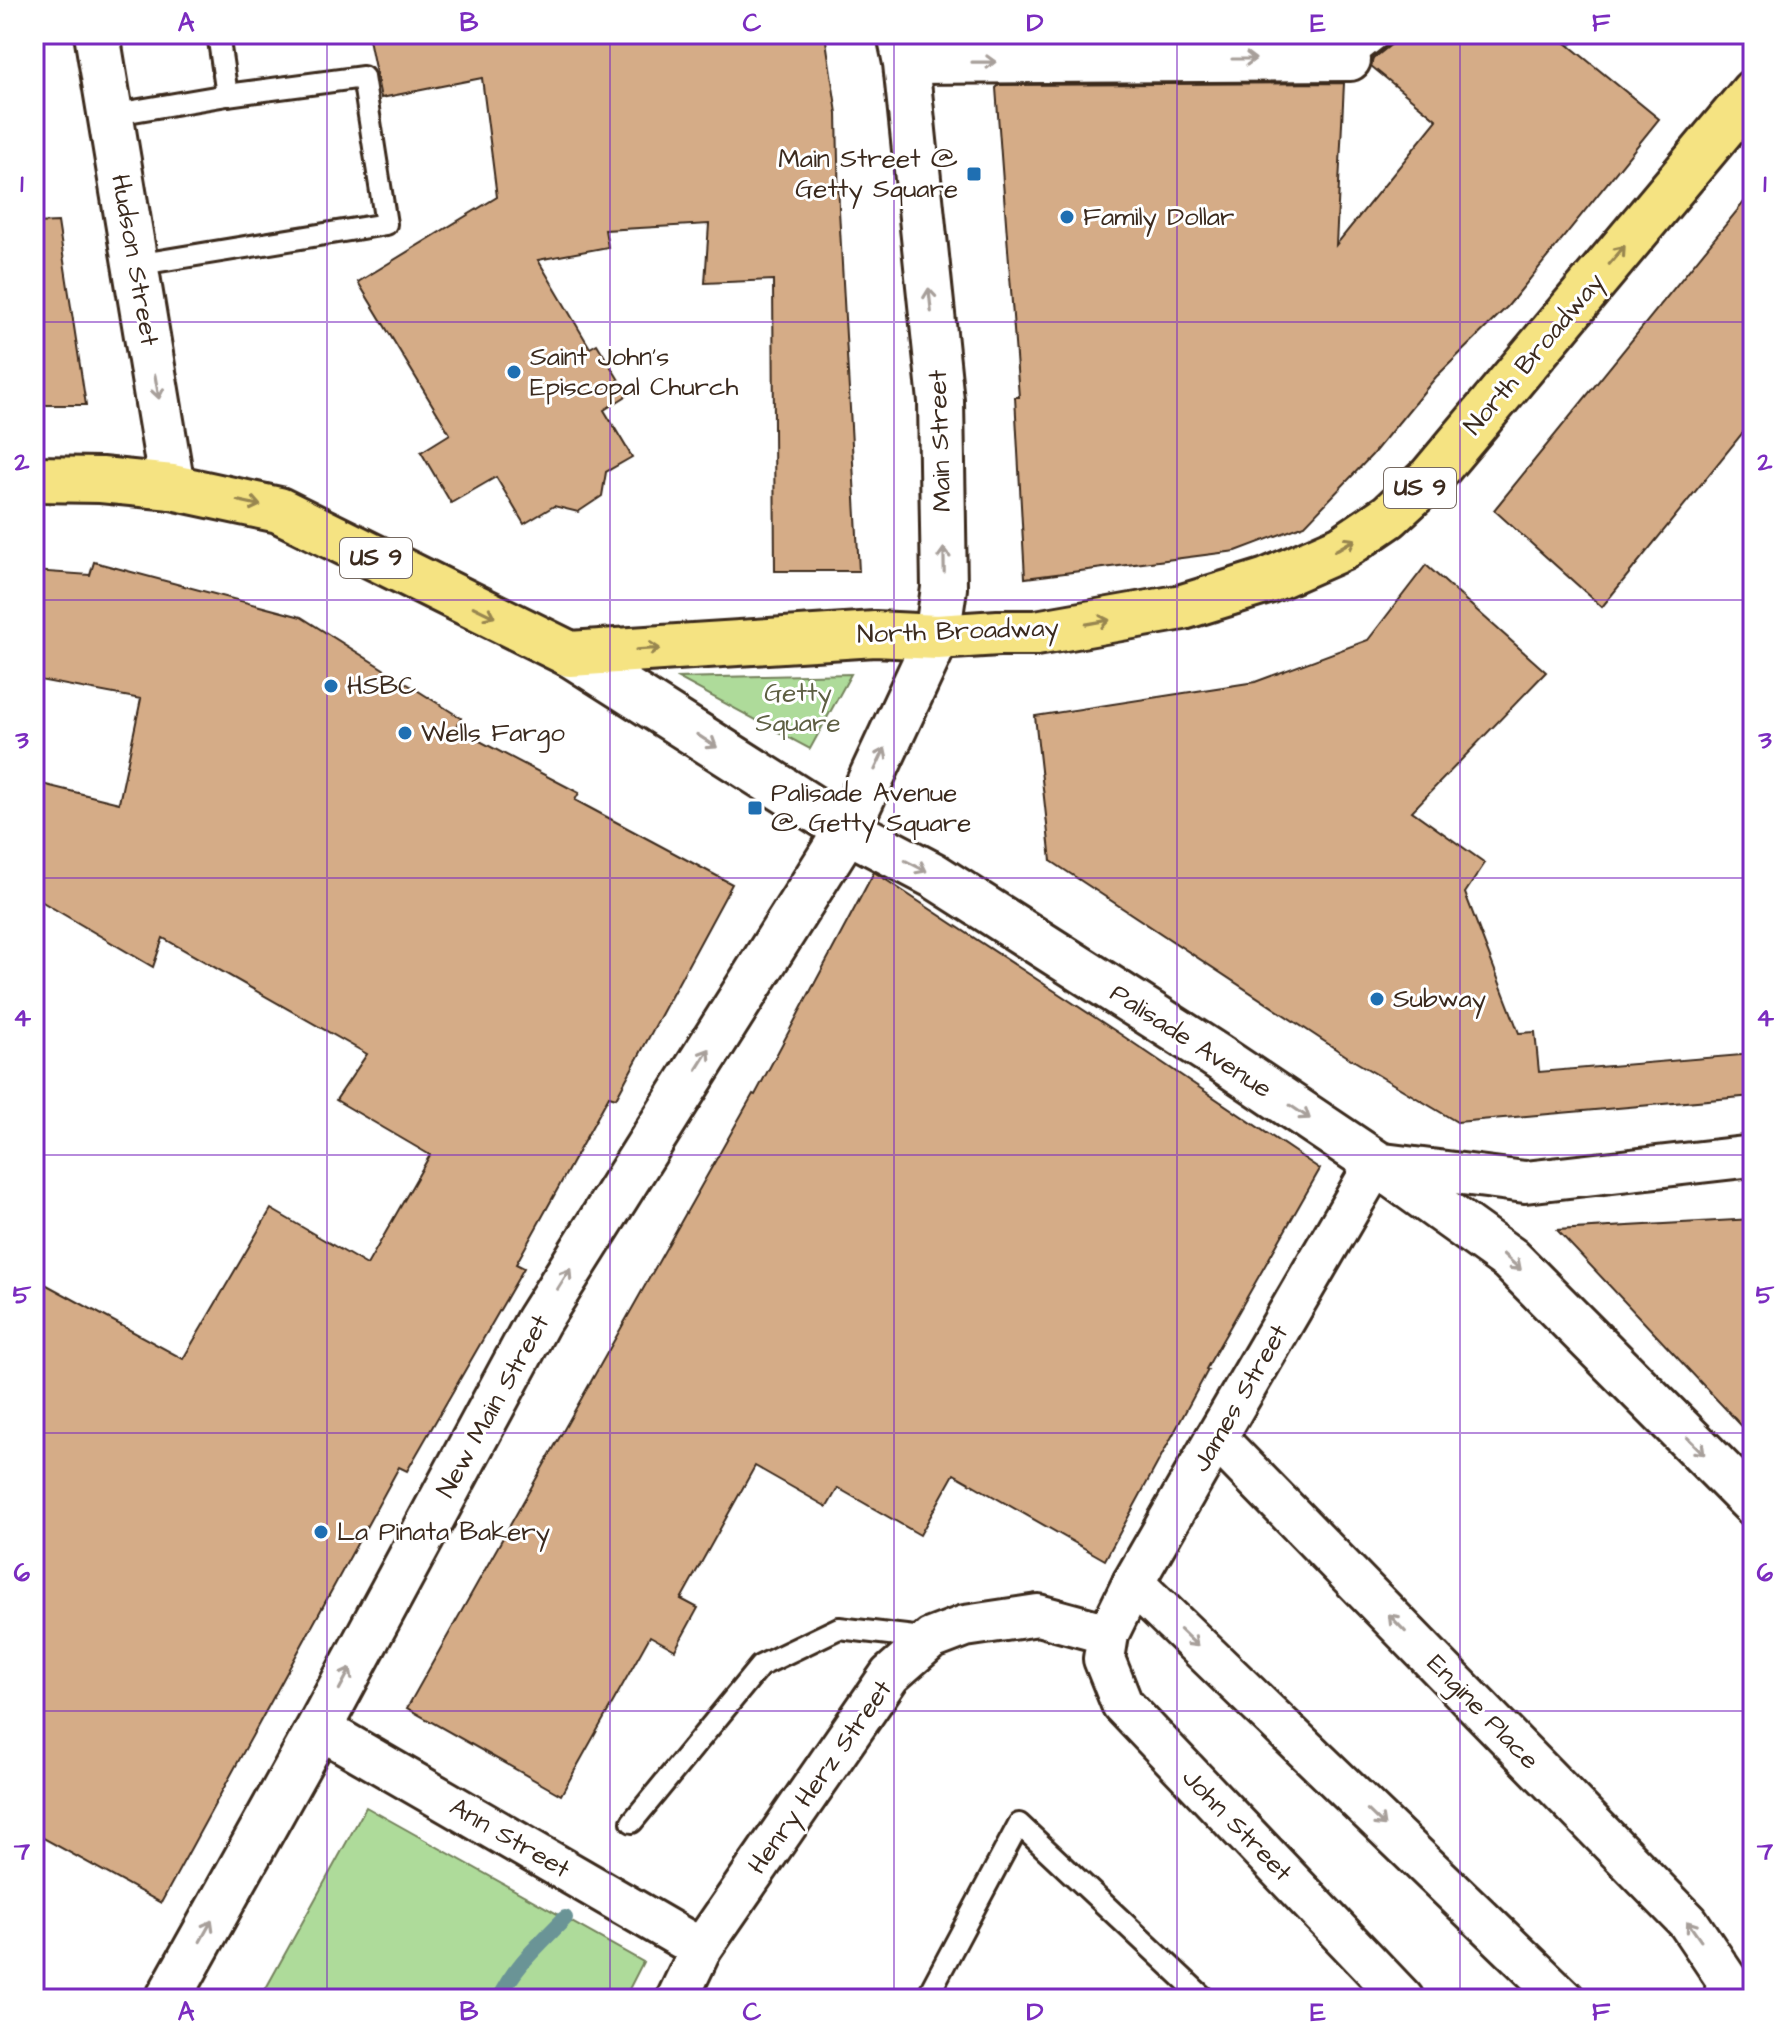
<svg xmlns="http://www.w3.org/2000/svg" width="1787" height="2033" font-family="'Architects Daughter',sans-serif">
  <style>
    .green { fill: #aedb9a; stroke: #74825c; stroke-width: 2 }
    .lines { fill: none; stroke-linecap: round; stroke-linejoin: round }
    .stream { stroke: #6b9496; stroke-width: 16 }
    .building { fill: #d5ac87; stroke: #3b2a1e; stroke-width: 2 }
    .lane-casing { stroke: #3b2a1e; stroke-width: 26 }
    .street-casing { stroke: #3b2a1e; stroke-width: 46 }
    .secondary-casing { stroke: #3b2a1e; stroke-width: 50 }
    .primary-casing { stroke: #3b2a1e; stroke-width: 50 }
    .lane { stroke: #fff; stroke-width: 20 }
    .street { stroke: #fff; stroke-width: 40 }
    .secondary { stroke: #fff; stroke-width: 44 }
    .primary { stroke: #f5e382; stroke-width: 44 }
    .oneway { stroke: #a79f9a }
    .oneway2 { stroke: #988650 }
    .grid { fill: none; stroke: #7b2cbf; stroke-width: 2; stroke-opacity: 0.55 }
    .poi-dot { fill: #1f6fb2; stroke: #fff; stroke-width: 3 }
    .labels { text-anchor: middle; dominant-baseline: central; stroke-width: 6; stroke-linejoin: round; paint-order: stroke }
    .shield { fill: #fff; stroke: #766a62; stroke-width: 2 }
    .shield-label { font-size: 24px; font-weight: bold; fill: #3b2a1e }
    .poi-label { font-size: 26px; fill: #3b2a1e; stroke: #fff; text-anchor: start }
    .street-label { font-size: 26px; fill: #3b2a1e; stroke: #fff }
    .park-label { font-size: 26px; fill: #5e5f43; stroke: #fff }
    .neatline { fill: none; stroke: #7b2cbf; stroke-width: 3 }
    .grid-label { font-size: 26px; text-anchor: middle; font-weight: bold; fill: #7b2cbf }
  </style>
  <rect width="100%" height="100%" fill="#fff"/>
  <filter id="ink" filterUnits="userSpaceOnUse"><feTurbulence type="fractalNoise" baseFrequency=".0125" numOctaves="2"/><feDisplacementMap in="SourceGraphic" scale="16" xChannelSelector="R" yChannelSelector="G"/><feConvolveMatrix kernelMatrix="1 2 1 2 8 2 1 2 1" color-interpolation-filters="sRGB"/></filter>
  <g filter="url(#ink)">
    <g class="green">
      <polygon points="851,674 810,749 678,678"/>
      <polygon points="366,1807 643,1962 624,1999 260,1999"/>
    </g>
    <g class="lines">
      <g class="stream">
        <polyline points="1567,39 1572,34"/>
        <path d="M 499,1999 C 513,1967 541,1943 565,1918"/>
      </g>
    </g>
    <g class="building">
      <polygon points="368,34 825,34 837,113 839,210 859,571 775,571 773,280 705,283 709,224 605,230 608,247 538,260 590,348 597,344 628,395 604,410 632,457 606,472 602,496 578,512 554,506 524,524 496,477 451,503 421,452 450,434 358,282 497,197 482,78 381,98"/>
      <polygon points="997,34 1362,34 1356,39 997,39"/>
      <polygon points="1396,34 1555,34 1659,119 1508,306 1436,377 1372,455 1305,525 1236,551 1025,578 1015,397 1019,397 996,88 999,85 1344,83 1336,245 1437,120 1371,66 1373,59 1392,44"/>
      <polygon points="1753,191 1753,420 1602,607 1494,510"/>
      <polygon points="58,222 86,405 34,405 34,223"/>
      <polygon points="94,562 301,617 461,718 455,728 579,793 575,800 732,884 616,1098 609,1096 541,1219 516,1264 524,1268 407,1471 399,1467 161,1903 34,1833 34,1278 183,1359 271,1209 367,1265 430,1155 336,1100 367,1054 163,938 153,967 34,897 34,782 119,803 141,699 34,679 34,571 90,575"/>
      <polygon points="1426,565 1546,672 1412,811 1485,863 1465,893 1519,1033 1535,1032 1539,1072 1753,1054 1753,1096 1457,1122 1351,1059 1051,861 1035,716 1255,682 1368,640"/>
      <polygon points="874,872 1120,1034 1320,1169 1206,1369 1208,1370 1105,1560 954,1474 920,1535 838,1488 827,1507 755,1466 681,1599 698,1608 675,1650 650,1636 561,1795 407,1708 753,1094 755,1095"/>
      <polygon points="1753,1219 1753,1438 1557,1230"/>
    </g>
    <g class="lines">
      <g class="lane-casing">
        <g id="lane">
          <polyline points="1350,60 1383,34"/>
          <polyline points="110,115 227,95 218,34"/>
          <polyline points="135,265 386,224 363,77 227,95"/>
          <polyline points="632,1822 760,1666 839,1628 931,1639"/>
          <polyline points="926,1999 1019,1824 1205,1999"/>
        </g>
      </g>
      <g class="street-casing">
        <g id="street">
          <polyline points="906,63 1350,60"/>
          <polyline points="1216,1438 1688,1922 1727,1980 1725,1999"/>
          <polyline points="1133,1583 1564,1999"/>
          <polyline points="319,1728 701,1949"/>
          <polyline points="677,1999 701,1949 890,1675 931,1639 965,1626 1038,1615 1108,1634"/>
          <polyline points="1403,1999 1122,1704 1104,1659 1108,1634 1133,1583 1216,1438 1376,1163 1525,1182 1753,1156"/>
        </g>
      </g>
      <g class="secondary-casing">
        <g id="secondary">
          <polyline points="97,34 172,487"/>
          <polyline points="570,654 847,830 933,875 1215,1055 1376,1163 1510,1259 1753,1503"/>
          <polyline points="168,1999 319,1728 538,1321 847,830 937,637 944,588 941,401 906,63 900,34"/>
        </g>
      </g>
      <g class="primary-casing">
        <polyline id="primary" points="34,479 101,480 172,487 279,510 570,654 875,634 937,637 998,633 1036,633 1183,607 1267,581 1342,548 1389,516 1431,477 1753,92"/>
      </g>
      <use href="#lane" class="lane"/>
      <use href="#street" class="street"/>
      <use href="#secondary" class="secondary"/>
      <use href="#primary" class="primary"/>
    </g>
    <defs><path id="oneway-shaft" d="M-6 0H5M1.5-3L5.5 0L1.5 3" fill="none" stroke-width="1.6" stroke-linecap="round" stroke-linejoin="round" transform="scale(2)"/></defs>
    <g class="oneway">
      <use href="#oneway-shaft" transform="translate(1244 59)"/>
      <use href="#oneway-shaft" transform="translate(984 62) rotate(-1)"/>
      <use href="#oneway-shaft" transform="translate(930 300) rotate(-96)"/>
      <use href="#oneway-shaft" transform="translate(157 387) rotate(80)"/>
      <use href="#oneway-shaft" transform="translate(944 560) rotate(-91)"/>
      <use href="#oneway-shaft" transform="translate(707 741) rotate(33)"/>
      <use href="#oneway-shaft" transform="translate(880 759) rotate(-65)"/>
      <use href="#oneway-shaft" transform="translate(916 866) rotate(27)"/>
      <use href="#oneway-shaft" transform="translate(703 1059) rotate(-58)"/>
      <use href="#oneway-shaft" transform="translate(1300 1112) rotate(34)"/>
      <use href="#oneway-shaft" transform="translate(1512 1262) rotate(42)"/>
      <use href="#oneway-shaft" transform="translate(564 1279) rotate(-58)"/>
      <use href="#oneway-shaft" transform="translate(1696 1446) rotate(45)"/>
      <use href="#oneway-shaft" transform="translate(1397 1623) rotate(-134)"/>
      <use href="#oneway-shaft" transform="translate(1189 1638) rotate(44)"/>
      <use href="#oneway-shaft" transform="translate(345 1679) rotate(-62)"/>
      <use href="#oneway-shaft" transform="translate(1376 1818) rotate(44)"/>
      <use href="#oneway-shaft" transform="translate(206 1931) rotate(-61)"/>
      <use href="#oneway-shaft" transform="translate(1694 1931) rotate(-125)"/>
    </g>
    <g class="oneway2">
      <use href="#oneway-shaft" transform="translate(1617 255) rotate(-50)"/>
      <use href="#oneway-shaft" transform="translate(249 503) rotate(12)"/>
      <use href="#oneway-shaft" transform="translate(1345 545) rotate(-30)"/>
      <use href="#oneway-shaft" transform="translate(484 612) rotate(26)"/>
      <use href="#oneway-shaft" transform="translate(1098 622) rotate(-10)"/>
      <use href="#oneway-shaft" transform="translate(648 649) rotate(-4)"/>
    </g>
  </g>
  <path class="grid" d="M 327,34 L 327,1999M 610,34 L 610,1999M 894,34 L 894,1999M 1177,34 L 1177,1999M 1460,34 L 1460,1999M 34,322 L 1753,322M 34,600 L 1753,600M 34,878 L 1753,878M 34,1155 L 1753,1155M 34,1433 L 1753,1433M 34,1711 L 1753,1711"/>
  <g class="poi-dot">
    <rect x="966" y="166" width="16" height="16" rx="4"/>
    <circle cx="1067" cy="217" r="8"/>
    <circle cx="514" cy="372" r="8"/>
    <circle cx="331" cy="686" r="8"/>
    <circle cx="405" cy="733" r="8"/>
    <rect x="747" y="800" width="16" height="16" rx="4"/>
    <circle cx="1377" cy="999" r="8"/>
    <circle cx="321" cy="1532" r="8"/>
  </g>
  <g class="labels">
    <g class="shield">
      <rect x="1384" y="468" width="72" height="40" rx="6"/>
      <rect x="340" y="538" width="72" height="40" rx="6"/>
    </g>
    <g class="shield-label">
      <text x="1420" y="488">US 9</text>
      <text x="376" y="558">US 9</text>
    </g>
    <g class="poi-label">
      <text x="958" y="159" text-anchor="end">Main Street @<tspan x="958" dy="30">Getty Square</tspan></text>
      <text x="1083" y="217">Family Dollar</text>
      <text x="530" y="357">Saint John's<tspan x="530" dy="30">Episcopal Church</tspan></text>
      <text x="347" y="686">HSBC</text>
      <text x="421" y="733">Wells Fargo</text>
      <text x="771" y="793">Palisade Avenue<tspan x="771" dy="30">@ Getty Square</tspan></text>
      <text x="1393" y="999">Subway</text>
      <text x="337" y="1532">La Pinata Bakery</text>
    </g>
    <g class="street-label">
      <text transform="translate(135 260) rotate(80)">Hudson Street</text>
      <text transform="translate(1534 354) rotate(-50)">North Broadway</text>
      <text transform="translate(940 441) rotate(-92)">Main Street</text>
      <text transform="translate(958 631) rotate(-2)">North Broadway</text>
      <text transform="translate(1191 1041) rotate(33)">Palisade Avenue</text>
      <text transform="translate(1240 1398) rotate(-60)">James Street</text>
      <text transform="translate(493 1406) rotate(-61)">New Main Street</text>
      <text transform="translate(1483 1712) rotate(46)">Engine Place</text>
      <text transform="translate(820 1777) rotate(-55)">Henry Herz Street</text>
      <text transform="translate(1237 1825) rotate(46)">John Street</text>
      <text transform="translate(510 1838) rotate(30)">Ann Street</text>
    </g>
    <g class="park-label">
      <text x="798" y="693">Getty<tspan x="798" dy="30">Square</tspan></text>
    </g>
  </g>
  <rect width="1787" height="2033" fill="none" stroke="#fff" stroke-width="88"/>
  <rect x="44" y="44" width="1699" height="1945" class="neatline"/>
  <g class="grid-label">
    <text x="186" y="31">A</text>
    <text x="469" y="31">B</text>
    <text x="752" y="31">C</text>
    <text x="1035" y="31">D</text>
    <text x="1318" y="31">E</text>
    <text x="1601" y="31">F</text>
    <text x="22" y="192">1</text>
    <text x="1765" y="192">1</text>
    <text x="22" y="470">2</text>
    <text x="1765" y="470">2</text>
    <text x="22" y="748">3</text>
    <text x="1765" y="748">3</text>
    <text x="22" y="1026">4</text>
    <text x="1765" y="1026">4</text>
    <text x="22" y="1303">5</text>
    <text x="1765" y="1303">5</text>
    <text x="22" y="1581">6</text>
    <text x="1765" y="1581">6</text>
    <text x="22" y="1859">7</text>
    <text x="1765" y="1859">7</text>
    <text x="186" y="2020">A</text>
    <text x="469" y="2020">B</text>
    <text x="752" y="2020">C</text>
    <text x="1035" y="2020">D</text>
    <text x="1318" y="2020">E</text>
    <text x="1601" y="2020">F</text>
  </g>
</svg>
